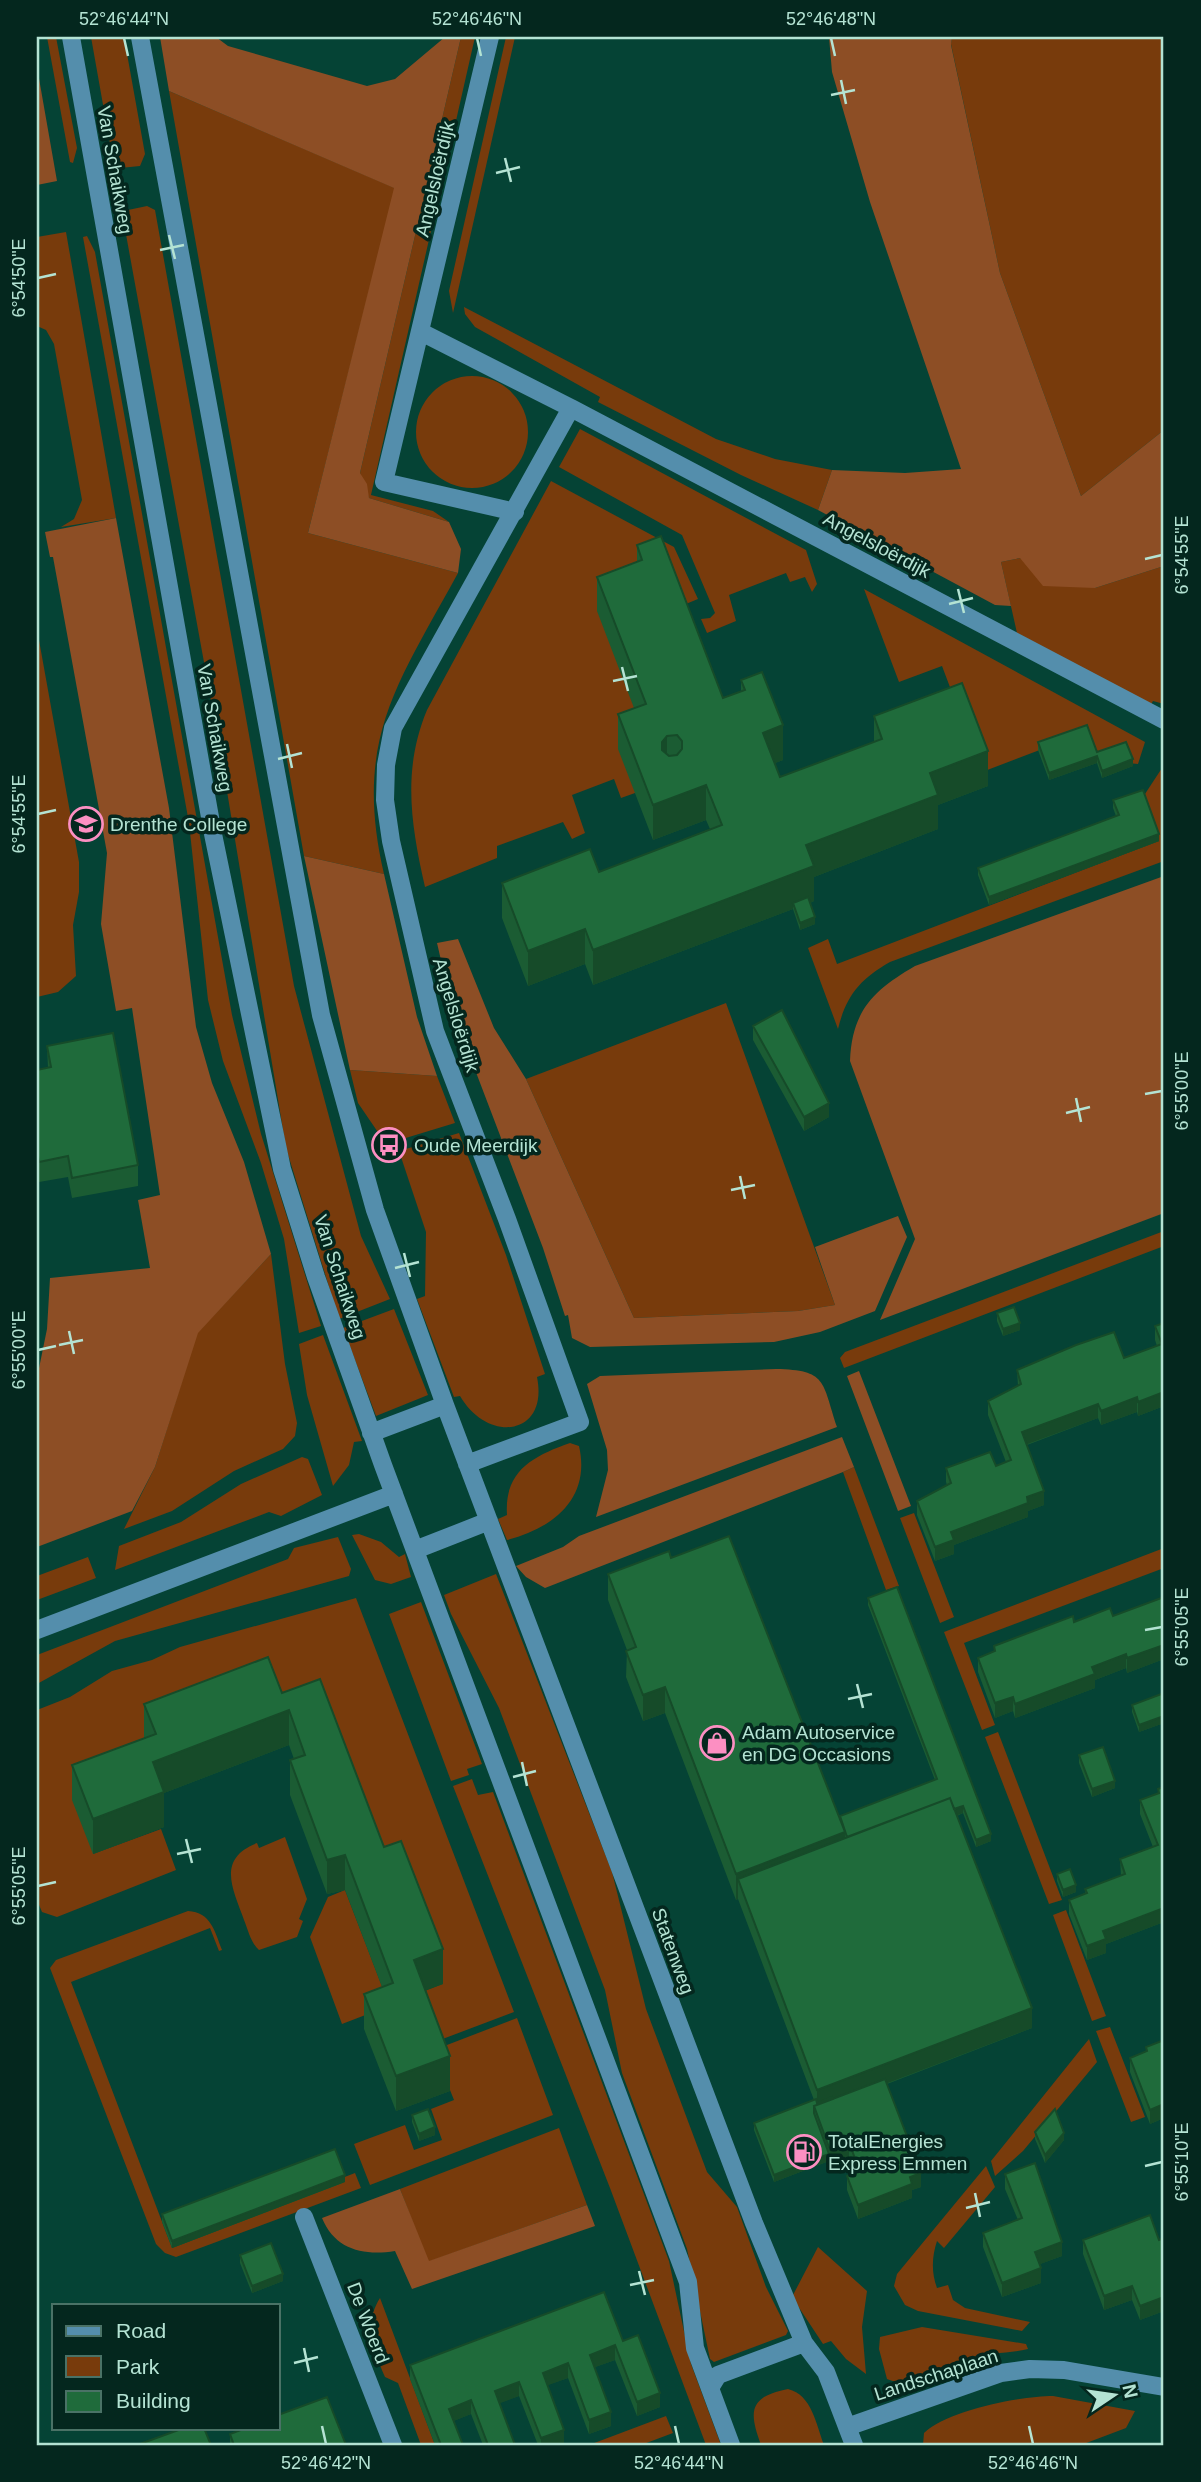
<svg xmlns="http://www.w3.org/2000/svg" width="1201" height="2482" viewBox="0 0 1201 2482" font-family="Arial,sans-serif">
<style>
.green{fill:#783b0c}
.forest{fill:#8d4e25}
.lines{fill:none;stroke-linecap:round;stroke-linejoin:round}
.minor{stroke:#548eac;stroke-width:18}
.wall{fill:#1b5c33}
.shaded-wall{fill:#164b29}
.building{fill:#1f6b3b;stroke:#164b29;stroke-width:2;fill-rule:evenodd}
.ticks{fill:none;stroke:#b4e3d3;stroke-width:2.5}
.labels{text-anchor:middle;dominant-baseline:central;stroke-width:7;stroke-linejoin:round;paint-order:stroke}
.street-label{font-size:19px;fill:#b4e3d3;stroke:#04271e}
.poi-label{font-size:19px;fill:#b4e3d3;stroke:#04271e;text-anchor:start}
.neatline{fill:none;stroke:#b4e3d3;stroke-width:2.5}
.ticks-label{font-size:18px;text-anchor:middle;fill:#b4e3d3}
</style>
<rect width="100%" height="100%" fill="#054335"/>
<path class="green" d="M47,37H56L77,148L73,163L70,162Z
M91,37H124L145,154L140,166L120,168L113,161Z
M461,37H475L371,495L433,511L449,522L369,498L360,473Z
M506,37H515L453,313L449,291Z
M952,37H1164V430L1081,496L1000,273L951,44Z
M169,91L395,188L308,533L458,573C397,685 353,740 384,874L304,856Z
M147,206L155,210L294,986L361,1236L390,1299L339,1319L286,1148L222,761L123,218L128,210Z
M66,232L116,518L61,527L74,519L82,500L54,344L46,330L37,326V237Z
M87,236L95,252L232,1015L261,1134L321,1326L299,1333L284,1239L261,1163L223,1061L208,1000L189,823L83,237Z
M464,307L716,439L775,459L832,470L818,510L741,475L598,402L600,397L475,327L465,314Z
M416 432a56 56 0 1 1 112 0a56 56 0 1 1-112 0Z
M580,429L806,550L817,584L812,592L805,577L790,582L786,573L729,595L736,621L707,633L701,619L710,618L715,613L682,535L559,467Z
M551,481L674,547L698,599L681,606L646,738L635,793L621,798L614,779L572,795L585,833L572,839L563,822L497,846V858L425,887C411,825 402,770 427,710Z
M1020,558L1095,588L1164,566V704L1153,701L1150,706L1017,633L1001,562Z
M864,589L1145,742L1138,764L1097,760L1087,732L982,772L942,666L899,682Z
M37,629L79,862V892L73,925L76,976L58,992L37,997Z
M1164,765V861L890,962C860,979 846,996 838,1029L808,948L828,939L837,964L1159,841L1143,797Z
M726,1003L835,1305L798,1311L634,1318L526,1079Z
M350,1070L437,1076L455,1123L386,1144L358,1103Z
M459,1133L506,1255L545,1374L537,1377C549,1436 488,1444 460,1396L454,1397L417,1299L425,1296L426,1232L399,1151Z
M1164,1231V1246L844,1368L840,1358L845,1352Z
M271,1254L285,1364L297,1423L295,1436L283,1449L234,1471L172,1511L124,1529L155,1467L197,1333Z
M394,1309L428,1395L376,1416L343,1328Z
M323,1335L362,1441L354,1442L349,1465L333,1486L307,1395L299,1344Z
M570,1443L579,1446C591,1498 554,1528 507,1540L498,1519L507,1515C504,1471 533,1456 570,1443Z
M302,1457L308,1459L322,1495L281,1516L269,1512L115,1570L119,1546L181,1522L241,1484Z
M854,1467L899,1586L886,1590L843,1472Z
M914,1513L954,1617L940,1623L900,1518Z
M359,1534L381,1542L399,1557L405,1554L411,1577L391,1584L375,1580L352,1535Z
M338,1537L351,1569L349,1576L115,1641L37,1684V1655L288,1559L294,1548Z
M1164,1548V1568L964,1643L995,1725L982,1730L944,1632Z
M88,1557L96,1578L37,1600V1576Z
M496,1574L612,1872L646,2009L707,2172L737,2207L766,2287L788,2331L786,2335L714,2362L710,2359L687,2249L622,2073L605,1990L499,1708L451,1614L444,1595Z
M356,1598L514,2012L432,2043L414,1995L442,1984L268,1692L93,1854L161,1829L176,1870L57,1917L42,1912L37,1900V1710L70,1697L112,1671L152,1660L180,1647Z
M421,1602L482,1764L467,1769L469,1775L451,1781L389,1614Z
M998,1732L1062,1900L1049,1904L985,1737Z
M472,1779L478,1795L493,1792L669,2261L691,2364L721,2445H706L610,2188L453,1786Z
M285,1837L307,1899L299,1919L303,1921L297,1937L259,1950C251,1943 248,1930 244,1920C233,1889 216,1859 257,1843L259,1848Z
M345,1890L383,1989L368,2014L342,2024L310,1937L328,1897Z
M1066,1910L1106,2016L1092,2021L1053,1915Z
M188,1911C211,1912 215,1932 222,1950L219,1951L210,1928L71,1982L172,2248L344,2182L342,2178L355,2173L361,2188L176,2257L165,2253L156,2244L50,1968L56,1960Z
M517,2018L553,2115L370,2185L354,2144L405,2125L414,2150L442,2140L431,2109L454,2100L434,2050Z
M1110,2027L1145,2117L1131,2122L1096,2031Z
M1089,2039L1097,2062L1023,2151L995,2176L991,2161Z
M559,2128L587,2205L428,2262L400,2189Z
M986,2166L995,2187L944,2248L937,2241C932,2256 931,2272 937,2288L948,2285L953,2300L965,2308L1030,2322L1022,2331L918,2311L905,2305L894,2286L897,2274Z
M818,2247L867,2291L862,2327L866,2374L846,2359L831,2341L823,2344L792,2297Z
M380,2298L435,2445H421L398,2383L385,2377C373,2350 363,2325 380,2298Z
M922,2327L1026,2344L1028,2349C1017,2352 1005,2352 994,2354C962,2362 921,2394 887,2379L879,2349L880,2337Z
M788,2389C812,2395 816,2424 824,2445H761C749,2412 748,2397 788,2389Z
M1053,2396L1135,2411L1126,2428L1081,2445H923L924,2433C948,2410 1021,2396 1053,2396Z
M666,2416L673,2433L641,2445H589Z"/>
<path class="forest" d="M160,37H216L228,46L367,86L395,79L445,37H461L360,473L367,484L369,498L449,522L461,549L458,573L308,533L394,188L169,91Z
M829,37H952L951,45L1000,273L1081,496L1164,430V566L1095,588L1043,586L1020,558L1001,562L1011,606L995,605L818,510L832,470L905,473L961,469L870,202L832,72Z
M37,67L57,181L37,185Z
M116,518L169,808L196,1027L212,1083L244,1162L271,1254L198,1333L155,1467L132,1511L37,1547V1378L47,1329L50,1278L150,1268L138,1200L160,1195L132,1008L116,1011L101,924L107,853L53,557H50L45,532Z
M304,856L384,874L417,1017L437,1076L350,1070Z
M1164,876V1213L880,1320L915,1239L850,1061C852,1010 874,990 915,966Z
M458,939L494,1028L526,1079L634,1318L798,1311L835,1305L815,1247L898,1216L907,1237L875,1311L820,1332L774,1342L590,1347L572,1338L568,1315L565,1316L543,1248L453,1012L437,943Z
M776,1369C827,1370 822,1381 837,1427L596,1517L608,1470L607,1450L587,1384L600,1376Z
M859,1371L911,1506L898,1511L847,1376Z
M842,1437L854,1467L843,1472L545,1588L526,1577L516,1566L563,1547L579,1536Z
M400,2189L429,2261L587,2205L595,2226L412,2289L395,2251C364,2256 335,2250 322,2218Z"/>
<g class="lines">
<path class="minor" d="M71,37L213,834L282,1169L316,1277L383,1465L688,2282L695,2348L731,2445
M140,37L321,1015L375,1210L445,1405L754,2223L804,2343L826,2372L854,2445
M490,37L384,482L515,512
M421,332L571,408L393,728L386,765L385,800L391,841L435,1031L507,1219L580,1422L467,1464
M571,408L1164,720
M371,1433L445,1405
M415,1550L489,1521
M37,1630L394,1494
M304,2217L393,2445
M710,2388L718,2375L804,2343
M847,2427L1001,2373L1030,2369L1064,2370L1164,2387"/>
</g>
<path class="wall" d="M637,545L723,698L741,692V680L783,760L775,763L780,777L874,742V716L988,786L938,805V829L814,877V901L810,903L815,924L800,930L793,909L593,985L585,964L528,986L502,918V883L599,872L710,829L706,820L653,840L618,749V714L634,708L597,611V577L637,562Z
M1038,742L1097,752L1133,766L1102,778L1097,763L1049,780L1038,750Z
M1113,800L1159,841L989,905L978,875V868L1116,816L1113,808Z
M753,1026L829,1117L804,1131L753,1040Z
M47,1046L138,1165V1186L72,1198L68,1177L39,1182L37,1172V1070L48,1068Z
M997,1313L1020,1330L1003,1336L997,1321Z
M1164,1323V1406L1138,1416L1137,1412L1101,1425L1098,1418L1027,1445L1044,1505L1028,1511V1517L954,1545V1554L935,1561L917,1515V1501L947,1485L946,1482V1468L996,1466L1006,1462L988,1415V1401L1018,1386L1017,1370L1124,1358L1157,1346L1155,1340V1326Z
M671,1558L840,1818L935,1780L868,1605V1598L991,1841L976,1847L963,1813L957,1816L1032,2028L887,2084L921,2187L912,2190V2198L858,2219L847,2190V2176L855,2173L849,2157L830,2164L829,2161L774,2182L754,2130V2123L814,2100L738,1899L736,1900L665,1713L643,1721L626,1677L627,1650L608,1600V1574Z
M1164,1597V1659L1127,1673L1126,1668L1095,1680V1688L1015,1718L1013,1711L995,1718L978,1672V1658L994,1652V1646L1074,1622L1113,1616Z
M282,1693L384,1847L443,1984L425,1990L450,2091L396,2111L364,2029V1994L382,1987L345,1890L327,1894L290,1795V1760L294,1759L289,1745L164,1793V1827L93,1854L72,1800V1765L144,1738V1704Z
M1164,1693V1723L1139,1732L1132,1712V1705Z
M1079,1755L1115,1788L1092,1797L1079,1763Z
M1164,1787V1922L1106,1944V1953L1087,1960L1069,1914V1900L1085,1893V1889L1121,1876L1120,1859L1153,1847L1140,1814V1800L1158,1794V1789Z
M1057,1874L1076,1892L1063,1897L1057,1881Z
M1164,2040V2118L1150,2124L1130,2072V2058L1146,2052V2047Z
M412,2115L435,2135L419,2141L412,2122Z
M1035,2132L1064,2140L1045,2163L1035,2139Z
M1005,2174L1062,2256L1040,2264L1041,2283L1002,2297L983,2247V2233L1018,2220L1005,2189Z
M345,2182L172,2248L162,2222V2214Z
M1164,2238V2311L1140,2320L1132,2300L1104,2310L1083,2254V2240H1159Z
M240,2255L283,2281L252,2293L240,2263Z
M623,2341L660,2407L637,2416L615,2360L595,2367L611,2426L589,2434L568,2378L547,2385L564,2444L561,2445H538L519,2396L499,2403L515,2445H483L471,2414L453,2421L463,2445H435L410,2379V2365Z
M230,2434L346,2445H230Z"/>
<path class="shaded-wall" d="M783,725V760L763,768V733Z
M667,736V771L662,777V742Z
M988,751V786L938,805V829L814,877V901L795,909L793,903V909L593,985V950L806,845L930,773Z
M1097,756V763L1049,780V773Z
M1133,759V766L1102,778V771Z
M706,785V820L653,840V805Z
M1159,834V841L989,905V897Z
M815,917V924L800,930V923Z
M585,929V964L528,986V951Z
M829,1103V1117L804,1131V1117Z
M1020,1323V1330L1003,1336V1329Z
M1164,1392V1406L1138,1416V1402Z
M1137,1397V1412L1101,1425V1411Z
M1098,1404V1418L1022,1446V1432Z
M1044,1491V1505L1028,1511V1517L954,1545V1554L935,1561V1547L951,1532L1027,1497Z
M1164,1645V1659L1127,1673V1658Z
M1126,1654V1668L1095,1680V1688L1015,1718V1704L1092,1667Z
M665,1687V1713L643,1721V1695Z
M1013,1697V1711L995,1718V1703Z
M289,1710V1745L164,1793V1827L93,1854V1819L153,1762Z
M1164,1716V1723L1139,1732V1725Z
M1115,1781V1788L1092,1797V1789Z
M963,1806V1813L851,1856Z
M845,1832V1858L738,1879V1899L736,1900V1874Z
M991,1834V1841L976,1847V1840Z
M345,1855V1890L327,1894V1860Z
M1076,1885V1892L1063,1897V1890Z
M1164,1908V1922L1106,1944V1953L1087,1960V1946L1103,1931Z
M443,1949V1984L414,1995V1960Z
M1032,2008V2028L817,2110V2090Z
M450,2056V2091L396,2111V2076Z
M1164,2104V2118L1150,2124V2110Z
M435,2127V2135L419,2141V2134Z
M1064,2133V2140L1045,2163V2155Z
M849,2143V2157L830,2164V2150Z
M829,2154V2161L774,2182V2175Z
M921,2173V2187L912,2190V2198L858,2219V2205L910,2177Z
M345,2175V2182L172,2248V2241Z
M1062,2242V2256L1035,2266V2252Z
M1041,2268V2283L1002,2297V2283Z
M283,2274V2281L252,2293V2286Z
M1132,2286V2300L1104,2310V2296Z
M1164,2297V2311L1140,2320V2306Z
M615,2345V2360L590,2369V2355Z
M568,2363V2378L543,2387V2373Z
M519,2382V2396L495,2405V2391Z
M660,2393V2407L637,2416V2402Z
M471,2400V2414L449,2423V2409Z
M611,2412V2426L589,2434V2420Z
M564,2430V2444L561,2445H541V2438Z"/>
<path class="building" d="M661,536L723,698L745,690L741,680L762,672L783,725L763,733L780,777L882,739L874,716L962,683L988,751L930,773L938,795L806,845L814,866L593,950L585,929L528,951L502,883L590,849L599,872L722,825L706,785L653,805L618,714L646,704L597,577L642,560L637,545ZM677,735L682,741V749L677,755L669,756L662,750V742L667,736Z
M1087,725L1097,752L1126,742L1133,759L1102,771L1097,756L1049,773L1038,742Z
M1143,790L1159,834L989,897L978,868L1119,815L1113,800Z
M808,897L815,917L800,923L793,903Z
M782,1010L829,1103L804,1117L753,1026Z
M113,1033L138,1165L72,1178L68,1156L39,1162L37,1151V1070L51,1067L47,1046Z
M1014,1307L1020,1323L1003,1329L997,1313Z
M1164,1323V1392L1138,1402L1137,1397L1101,1411L1098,1404L1022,1432L1044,1491L1027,1497L1028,1503L951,1532L954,1540L935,1547L917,1501L951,1483L946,1468L990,1452L996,1466L1011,1460L988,1401L1021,1384L1017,1370L1076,1345L1114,1332L1124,1358L1162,1344L1155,1326Z
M729,1536L845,1832L736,1874L665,1687L643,1695L626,1651L636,1647L608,1574L669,1551L671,1558Z
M897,1587L991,1834L976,1840L963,1806L954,1809L950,1798L847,1837L840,1816L937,1779L868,1598Z
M1164,1597V1645L1127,1658L1126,1654L1092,1667L1095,1674L1015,1704L1013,1697L995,1703L978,1658L995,1651L994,1646L1073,1616L1074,1622L1110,1608L1113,1616Z
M268,1657L282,1693L320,1679L384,1847L401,1841L443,1949L414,1960L450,2056L396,2076L364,1994L393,1983L345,1855L327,1860L290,1760L305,1755L289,1710L153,1762L164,1792L93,1819L72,1765L156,1734L144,1704Z
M1164,1693V1716L1139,1725L1132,1705Z
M1103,1747L1115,1781L1092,1789L1079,1755Z
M1164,1787V1908L1103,1931L1106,1939L1087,1946L1069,1900L1087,1893L1085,1889L1125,1874L1120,1859L1158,1845L1140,1800L1159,1793L1158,1789Z
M950,1798L1032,2008L817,2090L738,1879Z
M1070,1869L1076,1885L1063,1890L1057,1874Z
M1164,2040V2104L1150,2110L1130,2058L1147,2051L1146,2047Z
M885,2079L921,2173L910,2177L912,2184L858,2205L847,2176L860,2171L849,2143L830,2150L814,2106Z
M832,2097L833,2099L814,2106V2113L829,2154L774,2175L754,2123L816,2099L817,2103Z
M428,2109L435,2127L419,2134L412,2115Z
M1055,2109L1064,2133L1045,2155L1035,2132Z
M335,2149L345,2175L172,2241L162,2214Z
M1035,2163L1062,2242L1035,2252L1041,2268L1002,2283L983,2233L1022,2218L1005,2174Z
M1150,2215L1159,2240L1164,2238V2297L1140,2306L1132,2286L1104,2296L1083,2240Z
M271,2243L283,2274L252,2286L240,2255Z
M604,2292L623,2341L638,2335L660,2393L637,2402L615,2345L590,2355L611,2412L589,2420L568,2363L543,2373L564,2430L541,2438L519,2382L495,2391L515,2445H488L471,2400L449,2409L463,2445H441L410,2365Z
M327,2397L346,2445H234L230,2434L246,2428H278V2415Z
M184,2428H204L211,2445H137Z"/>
<path class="ticks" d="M124,38L128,56M477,38L481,56M831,38L835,56M841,80L846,104M831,95L855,90M505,158L511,182M496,173L520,167M169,235L175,259M160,250L184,245M38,278L56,274M1145,559L1162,555M958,589L964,613M949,604L973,598M622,667L628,691M613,681L637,676M287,744L292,768M278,759L302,753M38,814L56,810M1145,1094L1162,1091M1076,1098L1081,1122M1066,1113L1090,1107M740,1176L745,1199M731,1190L755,1185M404,1253L410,1277M395,1268L419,1262M69,1331L74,1354M59,1345L83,1340M38,1350L56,1346M1145,1630L1162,1627M857,1684L863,1708M848,1699L872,1694M522,1762L527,1786M513,1777L536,1771M186,1839L192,1863M177,1854L201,1849M38,1886L56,1882M1145,2166L1162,2162M975,2193L980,2217M966,2208L990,2202M639,2271L645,2295M630,2285L654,2280M304,2348L309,2372M294,2363L318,2357M322,2426L326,2444M675,2426L679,2444M1029,2426L1033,2444"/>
<defs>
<g id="university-ring" transform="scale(1.75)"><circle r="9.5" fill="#04271e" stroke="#fc8fc2" stroke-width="1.5"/><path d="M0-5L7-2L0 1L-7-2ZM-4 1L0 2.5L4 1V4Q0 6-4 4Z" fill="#fc8fc2"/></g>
<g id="bus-ring" transform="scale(1.75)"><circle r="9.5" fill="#04271e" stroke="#fc8fc2" stroke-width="1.5"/><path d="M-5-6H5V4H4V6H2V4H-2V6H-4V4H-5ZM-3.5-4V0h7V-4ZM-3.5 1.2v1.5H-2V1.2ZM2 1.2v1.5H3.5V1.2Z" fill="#fc8fc2"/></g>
<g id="shop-ring" transform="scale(1.75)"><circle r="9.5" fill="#04271e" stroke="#fc8fc2" stroke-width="1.5"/><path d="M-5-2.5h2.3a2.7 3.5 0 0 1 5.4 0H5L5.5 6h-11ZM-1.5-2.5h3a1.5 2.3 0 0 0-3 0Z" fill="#fc8fc2"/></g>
<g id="fuel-ring" transform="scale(1.75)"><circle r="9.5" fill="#04271e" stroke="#fc8fc2" stroke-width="1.5"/><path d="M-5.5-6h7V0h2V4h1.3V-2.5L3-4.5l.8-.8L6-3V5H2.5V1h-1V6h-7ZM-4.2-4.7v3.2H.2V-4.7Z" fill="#fc8fc2"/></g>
</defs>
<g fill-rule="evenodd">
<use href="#university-ring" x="86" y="824"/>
<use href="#bus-ring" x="389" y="1145"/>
<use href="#shop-ring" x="717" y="1743"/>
<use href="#fuel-ring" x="804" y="2152"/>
</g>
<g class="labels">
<g class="street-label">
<text transform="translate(115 170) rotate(80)">Van Schaikweg</text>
<text transform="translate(435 179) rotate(-77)">Angelsloërdijk</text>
<text transform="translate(877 545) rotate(28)">Angelsloërdijk</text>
<text transform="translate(215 728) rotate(80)">Van Schaikweg</text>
<text transform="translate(456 1015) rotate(73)">Angelsloërdijk</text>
<text transform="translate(340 1277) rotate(72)">Van Schaikweg</text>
<text transform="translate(673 1951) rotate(70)">Statenweg</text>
<text transform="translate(368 2323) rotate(69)">De Woerd</text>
<text transform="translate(936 2375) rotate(-18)">Landschaplaan</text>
</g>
<g class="poi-label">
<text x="110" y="824">Drenthe College</text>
<text x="414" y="1145">Oude Meerdijk</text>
<text x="742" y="1732">Adam Autoservice<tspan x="742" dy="22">en DG Occasions</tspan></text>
<text x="828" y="2141">TotalEnergies<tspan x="828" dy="22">Express Emmen</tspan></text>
</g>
</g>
<rect width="1201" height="2482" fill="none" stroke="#04271e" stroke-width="77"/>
<rect x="52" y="2304" width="228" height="126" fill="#04271e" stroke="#4a7266" stroke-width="2"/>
<rect x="66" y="2326" width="35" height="10" fill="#548eac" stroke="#4a7266" stroke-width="2"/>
<text x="116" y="2338" font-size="21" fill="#b4e3d3">Road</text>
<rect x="66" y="2356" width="35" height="21" fill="#783b0c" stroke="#4a7266" stroke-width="2"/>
<text x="116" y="2374" font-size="21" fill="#b4e3d3">Park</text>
<rect x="66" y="2391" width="35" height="21" fill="#1f6b3b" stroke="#4a7266" stroke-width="2"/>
<text x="116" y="2408" font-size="21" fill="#b4e3d3">Building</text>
<g transform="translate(1114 2395) rotate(77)" stroke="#04271e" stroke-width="5" paint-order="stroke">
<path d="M0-5L12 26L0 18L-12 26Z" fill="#b4e3d3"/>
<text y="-10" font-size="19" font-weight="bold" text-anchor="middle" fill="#b4e3d3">N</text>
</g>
<rect x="38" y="38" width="1124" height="2406" class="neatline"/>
<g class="ticks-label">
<text x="124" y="25">52°46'44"N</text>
<text x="477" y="25">52°46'46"N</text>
<text x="831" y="25">52°46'48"N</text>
<text transform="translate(19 278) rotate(-90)" y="6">6°54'50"E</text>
<text transform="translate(1182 555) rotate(-90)" y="6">6°54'55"E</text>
<text transform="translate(19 814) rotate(-90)" y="6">6°54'55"E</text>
<text transform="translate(1182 1091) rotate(-90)" y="6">6°55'00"E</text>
<text transform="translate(19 1350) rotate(-90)" y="6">6°55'00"E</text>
<text transform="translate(1182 1627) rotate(-90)" y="6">6°55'05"E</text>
<text transform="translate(19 1886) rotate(-90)" y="6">6°55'05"E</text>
<text transform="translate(1182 2162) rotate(-90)" y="6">6°55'10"E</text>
<text x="326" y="2469">52°46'42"N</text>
<text x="679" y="2469">52°46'44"N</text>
<text x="1033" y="2469">52°46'46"N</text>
</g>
</svg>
